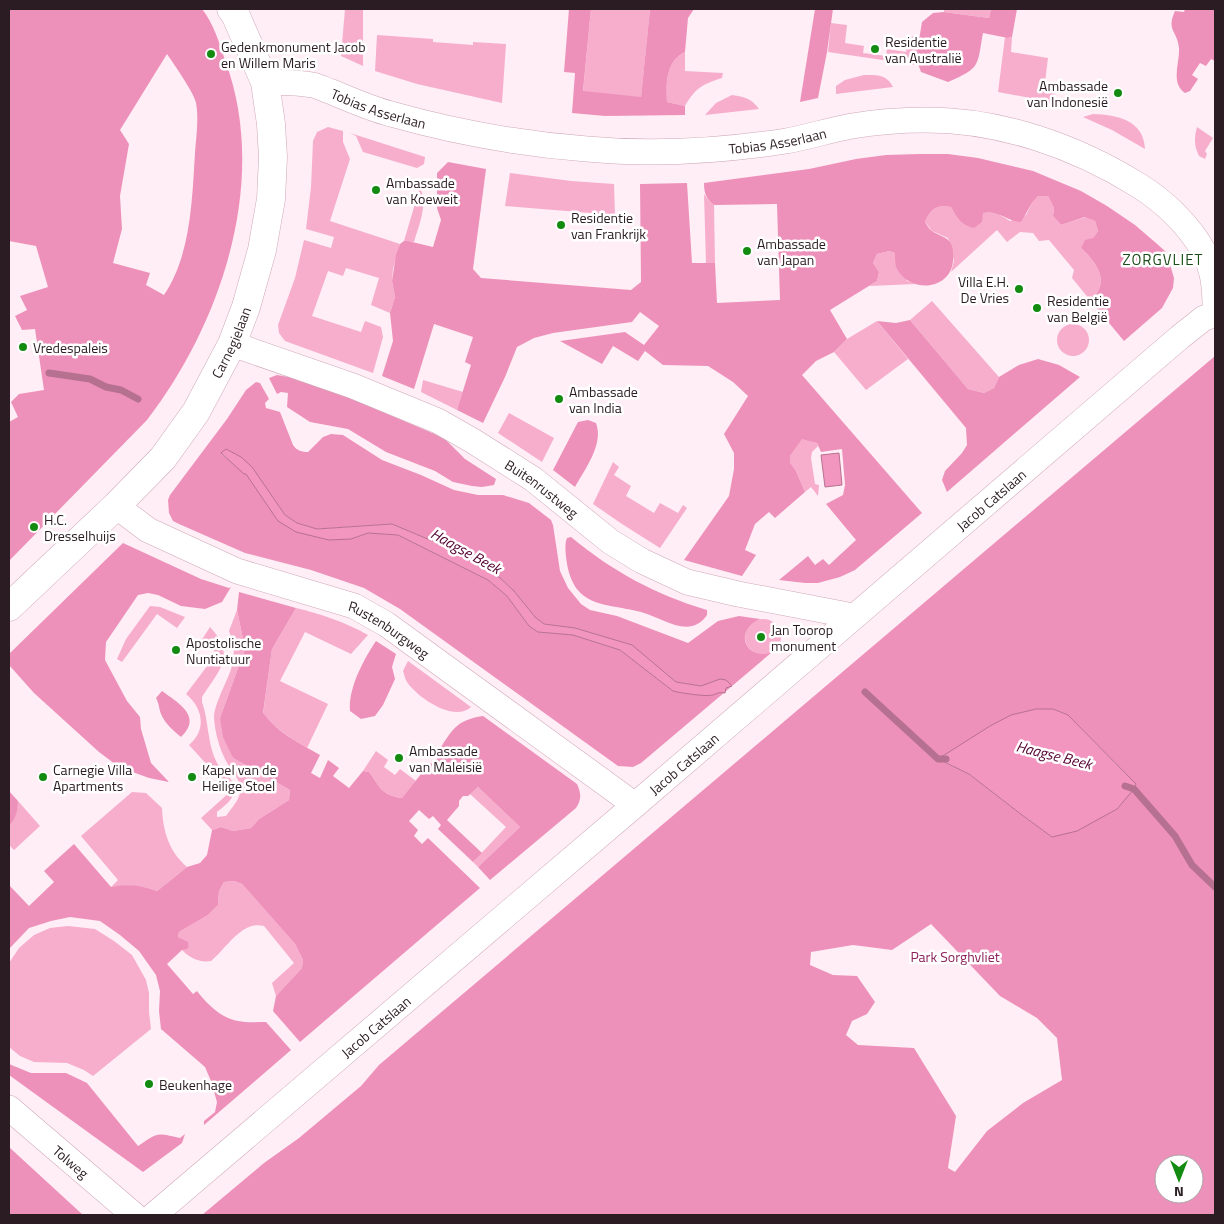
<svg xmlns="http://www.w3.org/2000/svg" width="1224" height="1224" viewBox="0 0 1224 1224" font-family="'Titillium Web',sans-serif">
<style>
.green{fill:#f7aecd}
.forest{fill:#ee91ba;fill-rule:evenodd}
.water{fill:#f396bf;stroke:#b77190}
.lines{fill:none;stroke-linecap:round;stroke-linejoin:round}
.stream{stroke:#b77190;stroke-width:7}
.minor-casing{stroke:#cfa8b8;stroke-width:26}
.secondary-casing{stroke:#cfa8b8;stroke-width:29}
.minor{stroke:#fff;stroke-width:25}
.secondary{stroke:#fff;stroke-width:28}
.poi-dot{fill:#138a10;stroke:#fff;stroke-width:2}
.labels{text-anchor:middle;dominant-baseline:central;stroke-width:5;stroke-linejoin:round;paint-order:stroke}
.poi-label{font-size:14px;fill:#2a1c22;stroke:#fff;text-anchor:start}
.street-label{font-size:14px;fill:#2a1c22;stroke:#fff}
.park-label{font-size:14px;fill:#8c225b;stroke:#fff}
.neighbourhood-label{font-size:15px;letter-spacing:1px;fill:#1a4d17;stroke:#fff}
.water-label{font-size:15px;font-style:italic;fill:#550132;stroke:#fff}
</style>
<rect width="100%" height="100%" fill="#ffeef5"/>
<path class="green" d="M345,9H363V66L341,56Z
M591,9H650L641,98L583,92Z
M944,9H991L989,18L944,12Z
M831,23L847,25L845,43L864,46L863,53L886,56L887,49L906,52L909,36L919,37L916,58L917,65L828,52Z
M377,35L433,39V42L473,45V42L506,44L502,103L417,84L375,71Z
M1005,37L1009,38L1012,37L1011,52L1048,58L1045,82L1056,84L1053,106L1025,97L998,92Z
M685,52V71L723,73L722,78C703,84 695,88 685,106L667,102C666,83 666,61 685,52Z
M864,75C876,75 887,74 893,87L836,94V86L845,80Z
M732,95C745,97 751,98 759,109L705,115L716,103Z
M1093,114C1117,115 1144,120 1145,149L1112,130L1083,117Z
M328,127L343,131V142L350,159L330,221L400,244L393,269L392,281L395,297L390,313L371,305L379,278L346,268L343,276L328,271L312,316L361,332L365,321L381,327L383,337L373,373L285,341L279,333L278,325L295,278L304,240L331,248L334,237L306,229L311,187L313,141L317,132Z
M1197,127L1213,138L1205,151L1207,154L1205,159L1199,156C1194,146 1194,138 1197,127Z
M350,133L425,157L424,164L417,168L363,152L356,136Z
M510,173L571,181L614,184L615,215L505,206Z
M420,187C428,205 419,225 414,242L404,241Z
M704,194L709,201L714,205L715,263H706Z
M1038,196H1048L1054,208L1053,216L1061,225L1086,217L1095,221L1098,231L1093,238L1081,248C1092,258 1107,275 1098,291C1097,294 1093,297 1090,300L1072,278L1074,270L1049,240L1039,241L1033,233L1020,232L1007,242L997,230L951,272L954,261L948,238L932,231L925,222C930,209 937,204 951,207C957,218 962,225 974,227L983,213C994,211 1001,215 1010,221L1026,215L1032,203Z
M889,251L895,253L907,281L916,284L869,286L877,281L879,272L873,263L877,254Z
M932,301L999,377L994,388L984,393L968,389L910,320Z
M877,321L908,359L866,390L834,352L847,339Z
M1057 340a16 16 0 1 1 32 0a16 16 0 1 1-32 0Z
M423,380L463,392L457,410L421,392Z
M509,413L554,438L542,462L498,433Z
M802,438L817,443L818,446L812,452L811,458L815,484L819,485L818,496L811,487L805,492L796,471L790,464V456Z
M613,462L619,467L614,475L631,486L626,496L654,513L660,503L678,513L683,505L687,508L660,548L622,524L593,504Z
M150,606L160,607L185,617L177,628L157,614L122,662L117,659L126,639Z
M296,608C321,614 345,622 368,635L351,654L305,632L280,681L328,704L307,748C290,738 275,728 263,714L272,649Z
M237,610L245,649L220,718L233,758L290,790L289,800L259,819L251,828L233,831L221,827L212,830L201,818L231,791L189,745C207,730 203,708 186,694L217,653L201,641L210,627C237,656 219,670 202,697V702C209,721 207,744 217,763C222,772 236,779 234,792C233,800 223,807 217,812V817L226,816C231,808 241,799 240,789C240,777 230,770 225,759C219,747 215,732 214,718C214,709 218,701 221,693C232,668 239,657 229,631Z
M745 637a18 18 0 1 1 36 0a18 18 0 1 1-36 0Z
M408,661L471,707C454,723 417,697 407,682C405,679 404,674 403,671Z
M376,751L388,760L384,767L395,775L400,769L416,781L402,798C381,795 381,788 369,772L363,771Z
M478,787L520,827L478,867L473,862L506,827L470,794Z
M132,792L146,793L162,808C163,832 169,851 187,867L157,891C142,885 127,885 111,887L118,880L81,836Z
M18,801L40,826L14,850L9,845C9,839 8,833 9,828C11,817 18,817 18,801Z
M234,881L242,884L295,944L303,960L302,968L276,996L272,983L294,963L264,926C242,920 226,949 211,961C199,963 190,958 182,950L189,946L188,943L178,937L179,932L208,915L218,905L219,891L224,882Z
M68,926L95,929L114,941L132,955L146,980L149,993V1012L151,1029L93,1076L84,1070L67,1063L34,1062L20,1056L9,1047V963L19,948L34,935L50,928Z"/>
<path class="forest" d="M9,9H202C214,24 219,43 225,60C270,180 221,324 147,420L9,561V422L18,417L11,402L19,394L44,390L35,329L22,330L15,316L27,310L20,296L48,287L36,246L9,241ZM167,54C173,63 195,94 196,103C199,118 196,139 195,153C192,200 191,255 164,295L146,285L150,273L113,263L122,229L120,196L129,144L120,130Z
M569,9H591L583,91L641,97L650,9H694L688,18L685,52C666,61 666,83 667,102L685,106V115L605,116L572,113L575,73L564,72Z
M815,9H833L827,52L818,98L800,102Z
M991,9H1017L1012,37L1008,38L983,33C977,66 981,68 948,82L921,72L916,58L922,22L933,13L944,12L989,18Z
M1185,9H1215V61L1211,59L1206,66L1200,63L1192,75L1198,79L1190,91L1185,93C1170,83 1180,62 1179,48C1177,30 1166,31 1175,11L1184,12Z
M919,154H948L978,158L1033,171L1081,191L1107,206L1135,225L1156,243L1165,251L1169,261L1174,278L1173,288L1162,308L1124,341L1090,300C1093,297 1097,294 1098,291C1107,275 1092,258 1081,248L1085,240L1093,238L1098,231L1095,221L1085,217L1061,225L1053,216L1054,208L1048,196H1038L1032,203L1021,222C1007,221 998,210 983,213L982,222L974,228C961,225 957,218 951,207C937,204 930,209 925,222C927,225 929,229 932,231C939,236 947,236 951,244C953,247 953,251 953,255C956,289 912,296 897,269C895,265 895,258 895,253L889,251L877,254L873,263L879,272L877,281L830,310L847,339L834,352L816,361L802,375L922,513L855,570L840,577L818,583H805L779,580L808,556L815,565L823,559L829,565L856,540L826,504L843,495L845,485L842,449L821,452L817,443L802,439L790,456V463L796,471L805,492L775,518L769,512L755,524L745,550L756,555L742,576L684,560L729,496L734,469V453L724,434L748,396L733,382L708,366L663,365L645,351L638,361L613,346L602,364L560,341L625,332L644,345L659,326L640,312L632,322L553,333L534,338L517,347L505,377L483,423L457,410L471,365L465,362L473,337L434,324L414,389L382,376L393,341L390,313L395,297L392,281L396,255L400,244L404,241H408L433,247L441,220L437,208V173L448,162L486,169L473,269L481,278L631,290L641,282L640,184L687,183L692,263H715L717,303L780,300L777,204L714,205C706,199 704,193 704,183L809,169L856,159L886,155Z
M910,320L968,389L984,393L994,388L999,377L1019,365L1038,359L1059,365L1080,377L947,492L942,480L945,471L962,453L967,445L966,428L877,321L896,323Z
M1215,356V1215H202L264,1163L299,1138L361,1086L379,1065ZM1036,709H1053L1068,715L1136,784L1117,809L1095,820L1052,837L1022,815L969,774L939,760ZM931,924L1000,996L1037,1018L1057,1038L1062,1080L1023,1103L987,1131L955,1172L948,1168L956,1116L914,1048L858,1045L846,1035L852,1021L867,1014L875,1002L857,976L833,975L810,965L811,952L853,945L892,950ZM1164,1164H1194V1194H1164Z
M277,375L294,378L343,395L444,438L465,459L496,479L494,485L482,487L472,486L453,482L435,471L386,452L348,429L310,422L287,407L288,393L281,392L277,394L269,378Z
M256,382L260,383L269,399L265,403L266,408L280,412L293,445C297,451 302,452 308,452L323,437L331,434L343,435L382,460L421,475L454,490L478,495H503L529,503L551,520L553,525L560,571L568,588L581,604L590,610L617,616L688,643L718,621L739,616L760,619C734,630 744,660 771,653L641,763L633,767L618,766L400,609L364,588L311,570L245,553L179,524L173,521L169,513L168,500L170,495L227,419L246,390ZM221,454L252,468L285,515L297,523L316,529L392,524L442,545L499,577L514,591L535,617L544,624L575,628L631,645L676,682L701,686L708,684L714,681L719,692L673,691L620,650L573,635L538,632L529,626L507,596L488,580L398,535L368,533L351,539L278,521L246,473Z
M588,420L596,423C604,444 585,469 575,487L553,470L578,422Z
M571,537C612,571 656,595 707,610V615C690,640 663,618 641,612C607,603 575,609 567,564C566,556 564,545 567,538Z
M123,543L201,579L229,588L231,587L222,602L205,609L181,606L158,595L148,593L138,595L106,642L105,660L127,701L140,717L141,729L151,763L169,782L149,778L119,767L99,752L34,693L9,665V654Z
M239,592L296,608L272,649L263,713C278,733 299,743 320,755L311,773L320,778L328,760L339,768L333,776L349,788L363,771L369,772C381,788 381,795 402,798L429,764L434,763L439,756L438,752C452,730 456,720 483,716L577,784C581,793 582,799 576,808L490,880L478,867L520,827L478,787L468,796H463L459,801V806L447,820L482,853L473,862L438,829L441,825L433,816L429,819L419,810L409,821L418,830L414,836L422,844L428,838L480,888L300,1042L273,1011L276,996L302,968L303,960L295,944L242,884L234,881L224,882L219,891L218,905L208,915L179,932L178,937L188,942L189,946L187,949L182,950L167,964L193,994L197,991C207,1004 221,1018 238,1021C247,1023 257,1022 266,1022L291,1050L204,1125V1121L215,1112L217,1102L211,1081L205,1067L161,1029L159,1011L160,991L156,975L139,951L120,935L100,921L70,917L51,921L29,928L9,949V885L29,906L54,882L44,871L74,844L111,887C127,884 142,885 157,891L187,867L200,863L207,855L212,830L221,827L233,831L251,828L259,819L289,800L290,790L233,758L223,737L220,718L245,649L237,610Z
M376,641L396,654L392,667L395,679L383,705L375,716L361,719L350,711C348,688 364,659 376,641Z
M162,691C178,703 203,716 181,737C174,731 165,724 161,714C159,709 159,703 156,698Z
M9,791L18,801C18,811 16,818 9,826Z
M9,1064L31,1073H66L87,1083L138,1146C158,1133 155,1132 180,1138L185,1134L182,1143L143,1172L9,1075Z
M9,1147L83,1215H9Z"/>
<path class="water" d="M226,449L241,457L252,467L285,515L297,523L317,529L392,524L442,545L499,577L514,591L535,617L544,624L575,628L632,645L676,682L701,686L720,679L726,680L732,686L726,688L725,693C719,692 718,693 713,695C706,697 681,693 673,691L620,650L573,635L538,632L529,626L507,596L488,580L398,535L368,533L351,539L329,540L296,532L278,521L246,474H244L221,453Z
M839,453L842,485L825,487L821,455Z
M1036,709H1053L1068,715L1136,784L1134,789L1117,809L1077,831L1052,837L1022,815L969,774L938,759L990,726L1011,715Z"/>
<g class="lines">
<path class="stream" d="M49,373L90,379L106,387L121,390L138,399
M865,692L938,759H946
M1125,786L1134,789L1175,836L1192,865L1215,887"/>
<g class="minor-casing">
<g id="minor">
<path id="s1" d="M265,82C280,83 297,82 312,85C319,86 325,90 332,92C351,100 371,109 391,114C455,132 521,144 587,149C652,155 721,151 786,141C808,137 830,130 852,126C876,122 901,120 926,120C1001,120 1075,146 1138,185C1164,201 1189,225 1204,252C1212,267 1215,286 1215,303"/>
<path id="s2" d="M232,344L353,386L438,421L473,441L533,479L611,542L642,561L687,582L738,594L853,616"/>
<path id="s3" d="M116,506L148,530L237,571L354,606L386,624L635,805"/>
<path id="s4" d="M9,1108L134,1215"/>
<path id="s5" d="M154,1215L635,805L1180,337L1204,318L1215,315"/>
</g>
</g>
<g class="secondary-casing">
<g id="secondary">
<path id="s6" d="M9,607L116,506L163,458L196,412L232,344L246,307L262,250L271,199L273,157L271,124L265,82L235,14L231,9"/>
</g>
</g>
<use href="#minor" class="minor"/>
<use href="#secondary" class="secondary"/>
</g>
<g class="poi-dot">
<circle cx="875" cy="49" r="5"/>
<circle cx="211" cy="54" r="5"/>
<circle cx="1118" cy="93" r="5"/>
<circle cx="376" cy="190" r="5"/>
<circle cx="561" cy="225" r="5"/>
<circle cx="747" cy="251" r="5"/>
<circle cx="1019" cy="289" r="5"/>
<circle cx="1037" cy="308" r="5"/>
<circle cx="23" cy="347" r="5"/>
<circle cx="559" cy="399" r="5"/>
<circle cx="34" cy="527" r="5"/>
<circle cx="761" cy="637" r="5"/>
<circle cx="176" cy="650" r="5"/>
<circle cx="399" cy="758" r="5"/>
<circle cx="43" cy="777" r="5"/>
<circle cx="192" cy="777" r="5"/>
<circle cx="149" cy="1084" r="5"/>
</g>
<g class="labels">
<g class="poi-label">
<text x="885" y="41">Residentie<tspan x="885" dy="16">van Australië</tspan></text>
<text x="221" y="46">Gedenkmonument Jacob<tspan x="221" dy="16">en Willem Maris</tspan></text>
<text x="1108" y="85" text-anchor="end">Ambassade<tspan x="1108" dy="16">van Indonesië</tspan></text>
<text x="386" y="182">Ambassade<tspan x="386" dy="16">van Koeweit</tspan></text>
<text x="571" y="217">Residentie<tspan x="571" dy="16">van Frankrijk</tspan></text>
<text x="757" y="243">Ambassade<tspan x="757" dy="16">van Japan</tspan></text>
<text x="1009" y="281" text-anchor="end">Villa E.H.<tspan x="1009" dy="16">De Vries</tspan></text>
<text x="1047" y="300">Residentie<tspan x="1047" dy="16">van België</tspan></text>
<text x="33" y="347">Vredespaleis</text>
<text x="569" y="391">Ambassade<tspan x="569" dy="16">van India</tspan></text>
<text x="44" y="519">H.C.<tspan x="44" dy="16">Dresselhuijs</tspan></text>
<text x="771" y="629">Jan Toorop<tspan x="771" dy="16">monument</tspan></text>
<text x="186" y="642">Apostolische<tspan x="186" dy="16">Nuntiatuur</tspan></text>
<text x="409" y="750">Ambassade<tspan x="409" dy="16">van Maleisië</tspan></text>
<text x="53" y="769">Carnegie Villa<tspan x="53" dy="16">Apartments</tspan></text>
<text x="202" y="769">Kapel van de<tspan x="202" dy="16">Heilige Stoel</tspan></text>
<text x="159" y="1084">Beukenhage</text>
</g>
<g class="street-label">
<text stroke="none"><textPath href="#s1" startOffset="118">Tobias Asserlaan</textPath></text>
<text stroke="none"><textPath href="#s1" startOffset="522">Tobias Asserlaan</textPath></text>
<text stroke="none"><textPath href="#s6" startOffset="349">Carnegielaan</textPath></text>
<text stroke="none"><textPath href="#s2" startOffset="344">Buitenrustweg</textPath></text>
<text stroke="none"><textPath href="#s5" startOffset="1101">Jacob Catslaan</textPath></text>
<text stroke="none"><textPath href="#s3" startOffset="302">Rustenburgweg</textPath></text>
<text stroke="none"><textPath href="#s5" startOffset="696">Jacob Catslaan</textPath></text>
<text stroke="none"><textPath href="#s5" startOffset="291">Jacob Catslaan</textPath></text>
<text stroke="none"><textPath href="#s4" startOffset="82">Tolweg</textPath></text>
</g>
<g class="park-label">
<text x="955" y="956">Park Sorghvliet</text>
</g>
<g class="neighbourhood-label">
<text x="1163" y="259">ZORGVLIET</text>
</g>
<g class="water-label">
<text transform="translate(466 551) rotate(29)">Haagse Beek</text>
<text transform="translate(1054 755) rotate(14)">Haagse Beek</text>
</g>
</g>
<rect width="1224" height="1224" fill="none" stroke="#2a1c22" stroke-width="20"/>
<g transform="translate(1179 1179) rotate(180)"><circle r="24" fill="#ffffff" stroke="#aaa4a7"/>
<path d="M0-4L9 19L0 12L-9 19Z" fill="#138a10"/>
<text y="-8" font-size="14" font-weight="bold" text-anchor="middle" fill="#2a1c22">N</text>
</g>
</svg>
